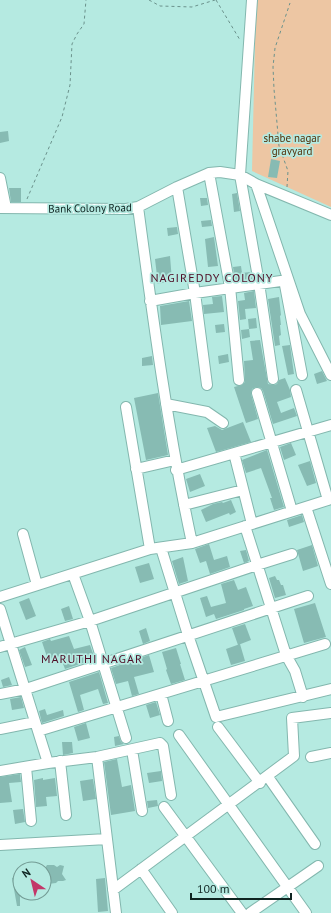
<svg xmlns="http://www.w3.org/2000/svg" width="331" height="913" viewBox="0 0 331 913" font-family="'PT Sans',sans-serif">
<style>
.green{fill:#edc6a3}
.building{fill:#87bbb3}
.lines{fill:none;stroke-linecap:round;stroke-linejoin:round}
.minor-casing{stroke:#83b7ae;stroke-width:12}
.path{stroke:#6b928c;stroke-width:1;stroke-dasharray:3 3;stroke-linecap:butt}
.minor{stroke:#fff;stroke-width:10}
.labels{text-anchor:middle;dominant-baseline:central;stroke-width:3.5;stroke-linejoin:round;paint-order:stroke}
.park-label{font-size:11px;fill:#522f08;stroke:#b5eae1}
.street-label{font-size:11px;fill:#0f2421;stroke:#b5eae1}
.neighbourhood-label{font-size:12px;letter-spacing:1px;fill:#4f0c25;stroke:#b5eae1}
</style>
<rect width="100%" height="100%" fill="#b5eae1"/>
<path class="green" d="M256,0H331V207L252,171Z"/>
<path class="building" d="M8,131L9,141L0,143V132Z
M271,159L280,161L277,178L268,177Z
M9,188H21V202H11Z
M237,193L240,211L234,212L232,194Z
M200,198H207L208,205L201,206Z
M211,220L212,226L202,227L201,221Z
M177,227L178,234L168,236L167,228Z
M214,237L218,266L208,267L205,239Z
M170,256L172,281L157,284L156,276H157L155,259Z
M241,266L242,273L250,272L252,279L235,281L233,267Z
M254,291L256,308L245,309L246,319L240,320L238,301L245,300L244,293Z
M222,296L224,312L204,314L203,305L213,304L212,297Z
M279,297L281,315L280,316L281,325H280L281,335L279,336L280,345L275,346L268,299Z
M189,301L192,321L161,325L160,306Z
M256,318L257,328L249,329L248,319Z
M224,324L225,332L216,333L215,325Z
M249,329L250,337L242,339L241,330Z
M260,340L268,384L274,385L277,384L279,380L285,378L290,390L291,397L277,402L281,413L294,408L297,416L273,424L263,391L261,388L256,387L252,389L251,394L258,419L246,423L234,387L242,385L245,382L244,361L253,360L250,341Z
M290,345L294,374L288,375L282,346Z
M228,354L229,362L219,364L218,356Z
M152,356L153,365L142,366V358Z
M322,371L327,381L317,384L314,374Z
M158,393L168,455L146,460L134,398Z
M243,422L251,442L216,452L207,428L215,426L222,430Z
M291,443L296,455L284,460L280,447Z
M267,450L284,507L274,510L270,498H272L261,468L246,473L242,460Z
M310,461L316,483L307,486L298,465Z
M200,474L205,486L190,492L186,479Z
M231,500L236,512L230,515L229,513L206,522L201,510L213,504L222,502L223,503Z
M302,515L304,522L289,527L287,520Z
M209,544L214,560L227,556L230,567L210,574L206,561L200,563L195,549Z
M312,545L318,566L303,571L297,550Z
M246,550L249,561L244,563L240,551Z
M183,557L188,581L179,584L172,561Z
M149,563L154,579L140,583L135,567Z
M275,576L277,580H279L281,585H283L286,595L275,598L269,578Z
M234,580L238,590L246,587L253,606L244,609V610L216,619L214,614L206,617L200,598L207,596L211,607L226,603L221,584Z
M29,598L36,616L26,620L19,602Z
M315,603L326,637L304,643L294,609Z
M69,606L73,619L65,621L61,609Z
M245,624L251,640L238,645L232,628Z
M146,628L150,641L143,644L139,631Z
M69,636L74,649L90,645L95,659L65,669L60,656L48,660L42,642L50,639L51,641Z
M240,644L245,661L231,665L226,649Z
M25,647L32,665L25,667L19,650Z
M176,648L181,664H180L185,680L171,684L166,670L167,669L162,652Z
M149,655L154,672L134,677L139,694L132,696L128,681L116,684L111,668Z
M99,672L108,703L103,704L98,689L80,695L84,710L78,712L69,682Z
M9,677L12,685L3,687L1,680Z
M21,697L24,708L12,710L10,699Z
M156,702L160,715L150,718L146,705Z
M45,709L47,715L63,710L64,716L42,723L39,711Z
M86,723L90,738L78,741L74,727Z
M119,736L121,742L124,744L115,746L114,737Z
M62,742H72L73,753L63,755Z
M117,759L122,787L131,785L135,811L111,815L104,762Z
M161,771L162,781L149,783L147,773Z
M20,774L21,782L9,783L12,802L0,803V777Z
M43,778V780L55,778L57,796L46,797L47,806L36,807L34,780Z
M93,779L96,799L83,801L80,781Z
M157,800L158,806L148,808L147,801Z
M23,809L25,822L15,824L13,810Z
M47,865H54L57,867L60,865L64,866L62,874L66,880L63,881H58L56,883L48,884L44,878V870Z
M20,876V906H17L12,878Z
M105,878L108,911L98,912L96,879Z"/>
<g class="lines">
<g class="minor-casing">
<path id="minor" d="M252,0L240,175L259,283L273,379
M209,173L230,287L239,380
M0,178L6,208
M256,184L300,314L331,375
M177,187L195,293L207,385
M138,207C153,319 168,432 192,543
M0,208L126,209L138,207L177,187L209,173L220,172L240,175L256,184L331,215
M285,285L302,375
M150,301L195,293L288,280
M296,390L328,500
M257,393L292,511
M166,404L207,412L223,423
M126,407L150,549
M234,453L252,524
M136,469L175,460
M176,470L331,425
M184,505L243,490
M306,507L331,584
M245,526L286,655L295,671L303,697
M23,534L37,585
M161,548L188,635L216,717L331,689
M73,574L90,621L126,738
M0,597L150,549L192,543L331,499
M0,609L48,763
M0,647L90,621L257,565L292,554
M0,694L26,689L308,596
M161,694L168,721
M218,727L260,783
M0,729L35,722
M38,731L325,644
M179,735L306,913
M132,750L142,811
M97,757L116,913
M311,757L331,753
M60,761L66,815
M26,767L31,821
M0,771L48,763L97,757L160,743L163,746L171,795
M268,777L315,844
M164,807L242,913
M0,845L107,839
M141,869L172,913
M113,890L294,756L292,718L331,713
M250,913L318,866"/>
</g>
<path class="path" d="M149,0L160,6L192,7L215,0
M216,0L240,40
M287,187L288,171L279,146L274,89L273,67L275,48L290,3
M27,199L62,117L70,85L72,44L77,34L84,24L86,0"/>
<use href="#minor" class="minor"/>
</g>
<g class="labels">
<g class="park-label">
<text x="292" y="138">shabe nagar<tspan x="292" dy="13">gravyard</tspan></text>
</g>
<g class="street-label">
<text transform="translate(90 208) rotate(-1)">Bank Colony Road</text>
</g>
<g class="neighbourhood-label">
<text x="212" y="277">NAGIREDDY COLONY</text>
<text x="92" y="658">MARUTHI NAGAR</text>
</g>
</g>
<g transform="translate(32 881) rotate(325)"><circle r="19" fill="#b5eae1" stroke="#739b94"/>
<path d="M0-3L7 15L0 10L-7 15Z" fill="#c33769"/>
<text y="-6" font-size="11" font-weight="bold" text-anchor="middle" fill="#0f2421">N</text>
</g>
<path d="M191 893v6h100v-6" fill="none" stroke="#0f2421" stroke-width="2"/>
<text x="197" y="893" font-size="12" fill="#0f2421" stroke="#b5eae1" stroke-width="3" paint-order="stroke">100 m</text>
</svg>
